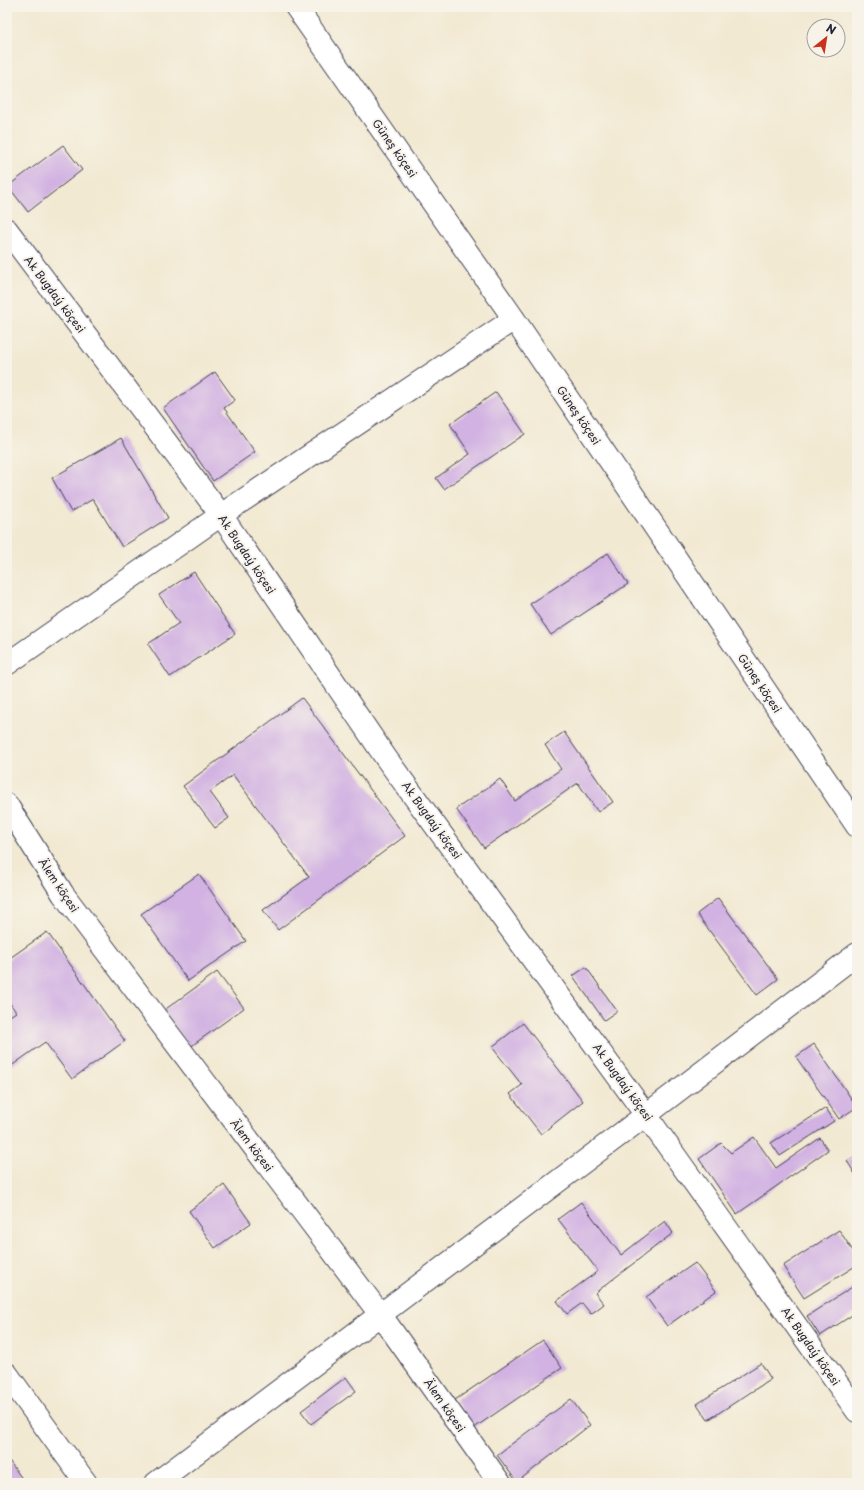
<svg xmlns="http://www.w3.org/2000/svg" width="864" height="1490" viewBox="0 0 864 1490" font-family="'Playpen Sans',sans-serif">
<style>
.building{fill:#d2b2e2}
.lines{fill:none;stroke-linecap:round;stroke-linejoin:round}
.minor-casing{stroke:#414052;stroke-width:24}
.minor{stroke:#fff;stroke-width:22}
.labels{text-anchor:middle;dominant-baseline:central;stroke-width:4;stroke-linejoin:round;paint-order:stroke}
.street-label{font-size:11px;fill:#22223b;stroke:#f7f3e8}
</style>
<rect width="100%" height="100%" fill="#f7f3e8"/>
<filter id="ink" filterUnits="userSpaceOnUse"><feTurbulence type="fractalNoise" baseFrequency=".025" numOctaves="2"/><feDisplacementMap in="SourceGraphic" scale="8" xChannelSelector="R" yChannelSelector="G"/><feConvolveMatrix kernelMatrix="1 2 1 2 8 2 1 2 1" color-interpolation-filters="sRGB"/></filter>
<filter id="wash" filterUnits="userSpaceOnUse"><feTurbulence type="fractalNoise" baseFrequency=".012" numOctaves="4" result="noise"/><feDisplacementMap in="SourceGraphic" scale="16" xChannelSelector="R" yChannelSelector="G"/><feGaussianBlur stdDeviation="0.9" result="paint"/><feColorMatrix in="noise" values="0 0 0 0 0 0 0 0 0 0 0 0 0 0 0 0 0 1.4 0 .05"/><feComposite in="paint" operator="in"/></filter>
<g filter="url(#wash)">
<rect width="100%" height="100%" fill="#f2e9d2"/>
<g id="blocks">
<path class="building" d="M63,145L82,170L28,212L8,186Z
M215,372L235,400L224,408L255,452L213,481L163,408Z
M496,392L525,434L444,489L436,478L470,454L450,424Z
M121,438L168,518L122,547L93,499L71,512L52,478Z
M608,553L628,584L551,635L530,604Z
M194,572L235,634L170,677L148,644L179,623L159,595Z
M302,698L405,836L278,930L263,910L309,877L233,775L210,792L229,818L215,828L183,786Z
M564,732L613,802L598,812L578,783L484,848L456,809L500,779L515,801L561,769L545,745Z
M199,874L246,941L188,981L141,914Z
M718,898L778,979L757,995L697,914Z
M47,932L125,1041L72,1079L45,1042L7,1069V1018L16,1012L7,999V960Z
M586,967L617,1011L604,1020L573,976Z
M217,972L244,1008L190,1047L163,1011Z
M523,1023L583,1101L541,1134L510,1094L522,1085L492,1047Z
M814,1044L857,1107L839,1119L796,1057Z
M826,1108L834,1121L780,1156L771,1143Z
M754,1137L776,1168L820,1138L828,1150L737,1214L699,1159L721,1143L731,1153Z
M857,1155V1177L847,1161Z
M224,1185L251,1223L215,1248L189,1211Z
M581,1202L621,1255L665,1221L673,1233L595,1293L604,1304L591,1314L582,1303L567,1314L557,1301L598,1271L558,1219Z
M839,1230L857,1257V1265L804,1298L783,1266Z
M695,1263L716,1291L667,1326L646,1297Z
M857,1284V1312L820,1336L807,1316Z
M543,1340L562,1368L474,1428L455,1400Z
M761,1363L771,1379L708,1420L697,1404Z
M346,1377L356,1391L311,1424L301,1411Z
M571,1399L590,1425L517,1482L497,1455Z
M7,1458L23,1480L19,1483H7Z"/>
</g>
</g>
<g filter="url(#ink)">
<use href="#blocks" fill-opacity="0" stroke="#414052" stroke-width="1"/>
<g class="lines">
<g class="minor-casing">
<path id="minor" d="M296,7L514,319L857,826
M7,230L221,515L386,758L646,1115L857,1411
M7,664L221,515L514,319
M7,805L63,894L380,1314L500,1483
M7,1374L86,1483
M156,1483L646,1115L857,954"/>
</g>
<use href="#minor" class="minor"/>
</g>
</g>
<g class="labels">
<g class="street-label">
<text transform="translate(395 148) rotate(55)">Güneş köçesi</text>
<text transform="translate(55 294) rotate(53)">Ak Bugdaý köçesi</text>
<text transform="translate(579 415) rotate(56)">Güneş köçesi</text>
<text transform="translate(247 554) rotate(56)">Ak Bugdaý köçesi</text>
<text transform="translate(760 683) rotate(56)">Güneş köçesi</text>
<text transform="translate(432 820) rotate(54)">Ak Bugdaý köçesi</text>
<text transform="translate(59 885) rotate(56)">Älem köçesi</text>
<text transform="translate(623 1082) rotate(54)">Ak Bugdaý köçesi</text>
<text transform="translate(252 1145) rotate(53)">Älem köçesi</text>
<text transform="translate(811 1346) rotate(55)">Ak Bugdaý köçesi</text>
<text transform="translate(445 1405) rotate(55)">Älem köçesi</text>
</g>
</g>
<rect width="864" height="1490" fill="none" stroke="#f7f3e8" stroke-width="24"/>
<g transform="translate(826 38) rotate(30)"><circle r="19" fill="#f7f3e8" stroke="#a29fa3"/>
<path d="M0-3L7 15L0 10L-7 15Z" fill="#c8321e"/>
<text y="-6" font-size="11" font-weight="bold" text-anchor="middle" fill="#22223b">N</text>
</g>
</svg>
